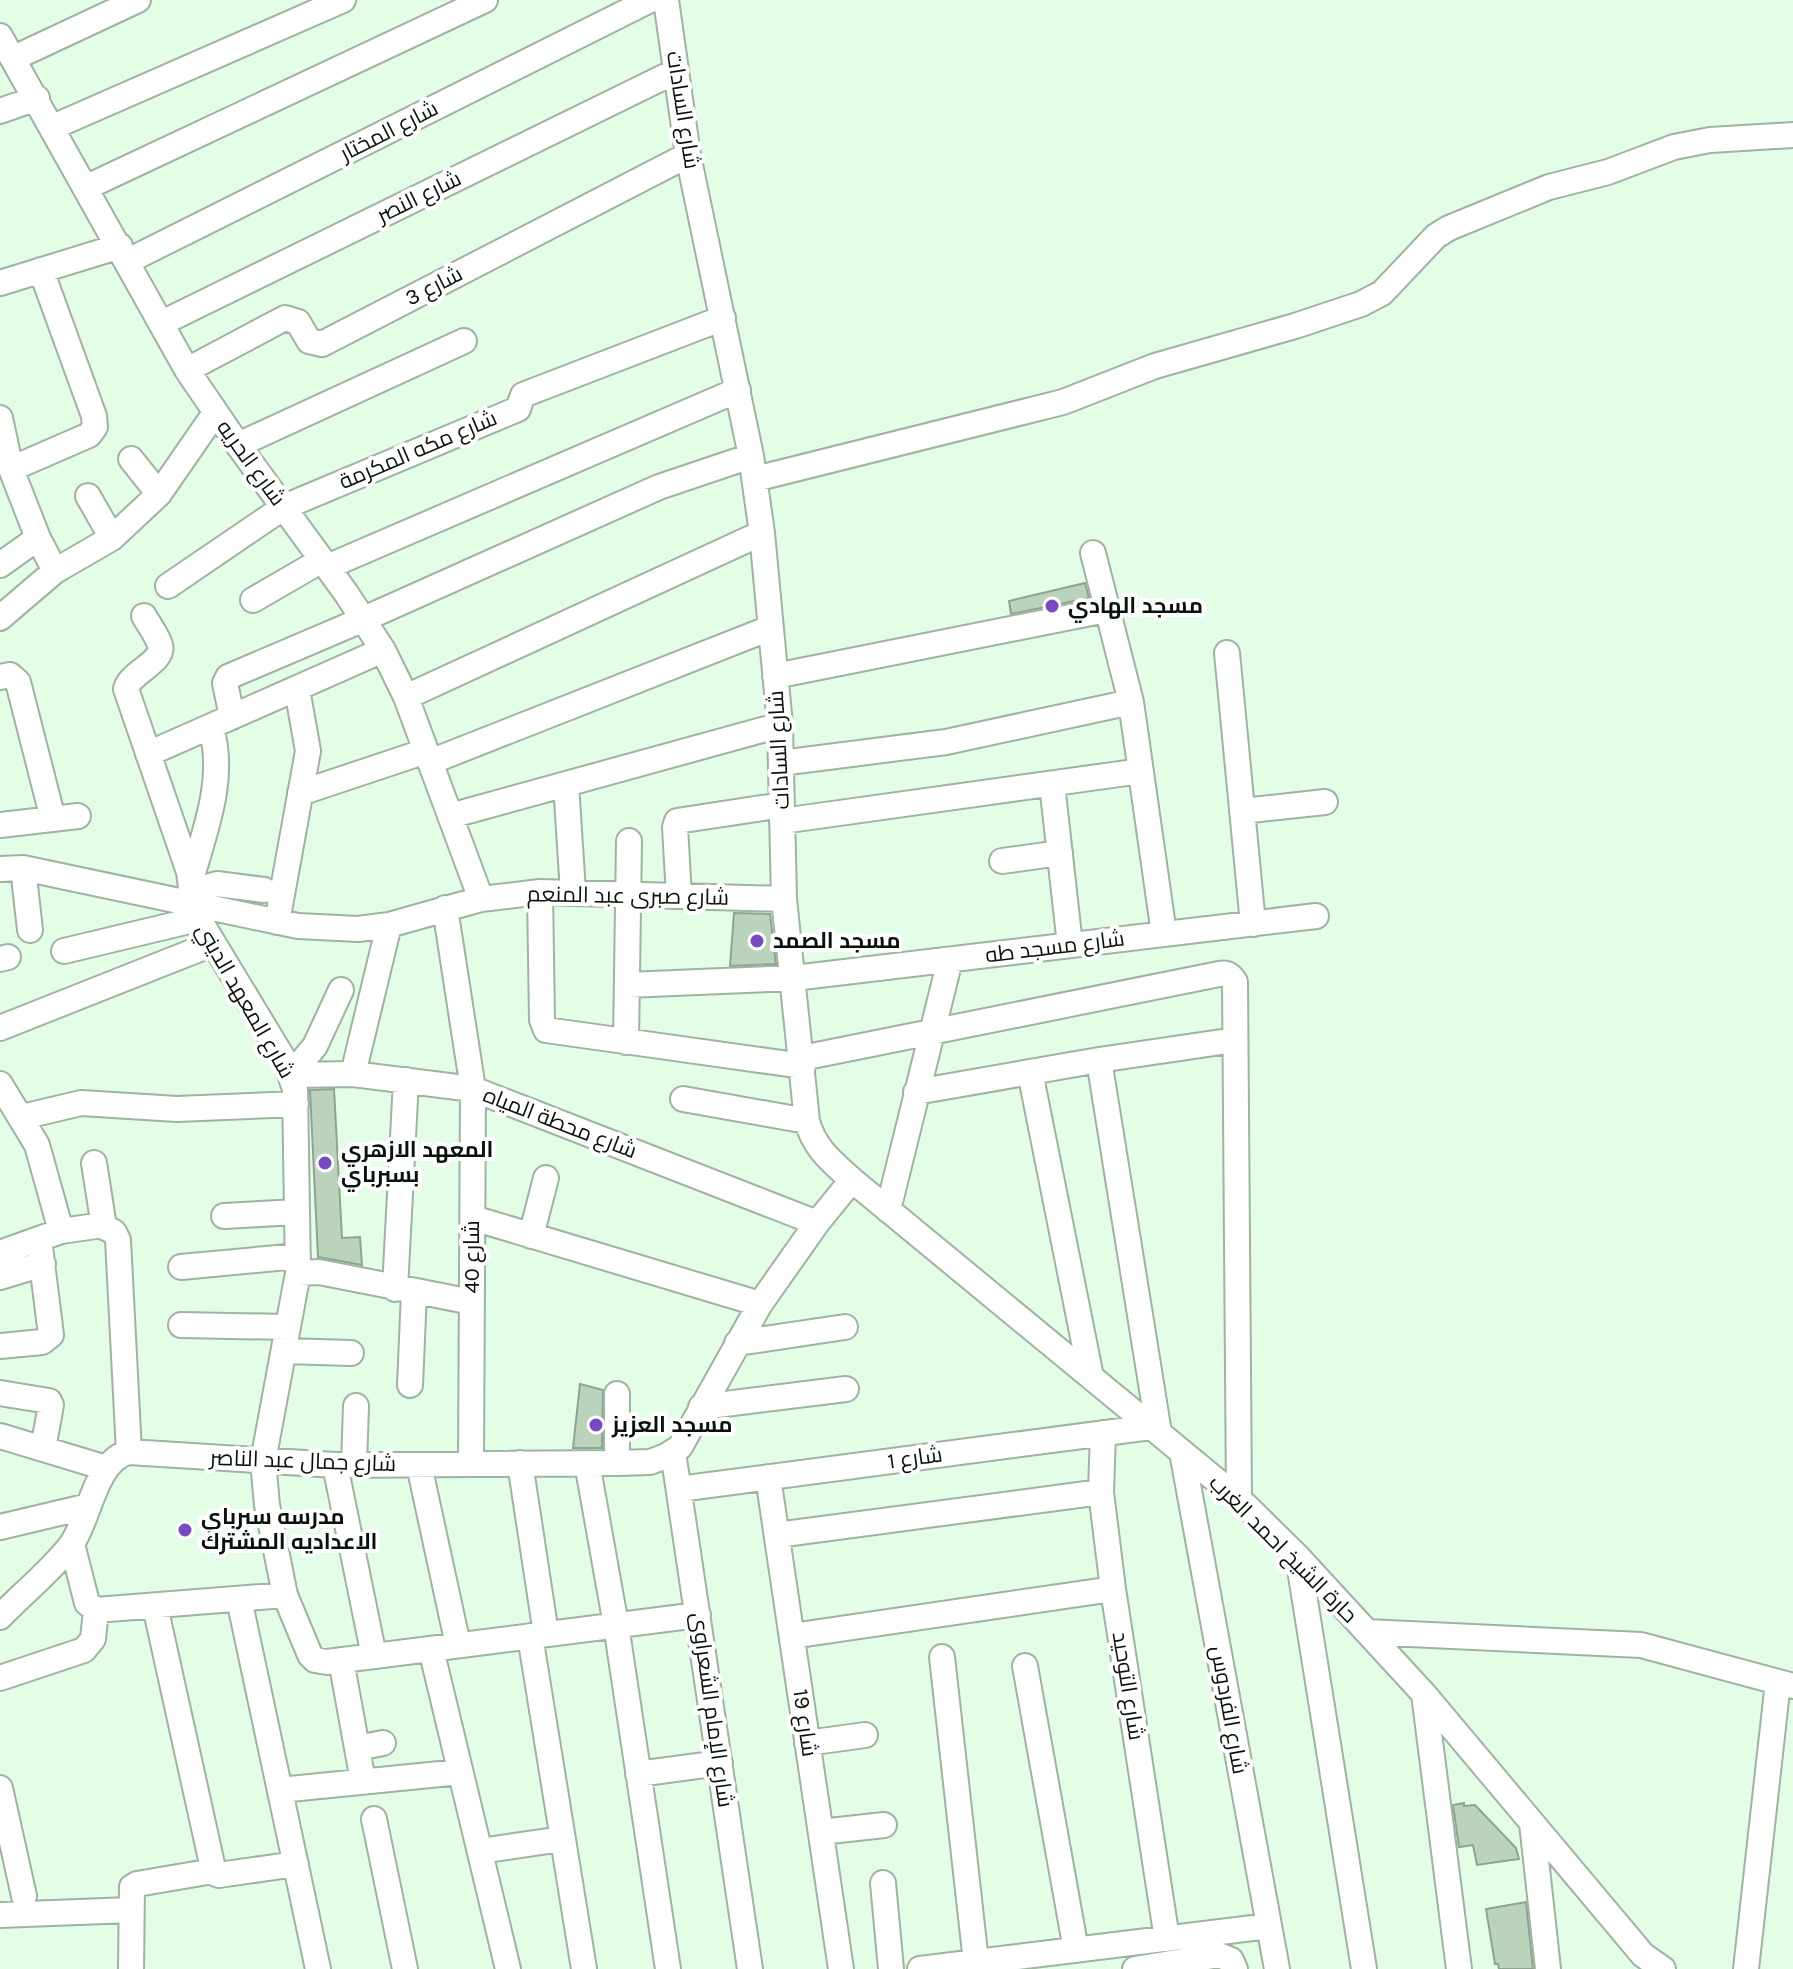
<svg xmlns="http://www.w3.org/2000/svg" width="1793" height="1969" viewBox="0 0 1793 1969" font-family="Karla,Cairo,sans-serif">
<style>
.building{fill:#bbd3bd;stroke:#8da48f;stroke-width:2}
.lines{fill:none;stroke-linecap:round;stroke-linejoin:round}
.minor-casing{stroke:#9db49f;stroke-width:28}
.minor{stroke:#fff;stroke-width:24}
.poi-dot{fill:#784ac2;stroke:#fff;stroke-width:3}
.labels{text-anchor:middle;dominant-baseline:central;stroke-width:8;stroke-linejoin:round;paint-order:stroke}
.street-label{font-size:22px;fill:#0a130b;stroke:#fff}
.poi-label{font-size:22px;font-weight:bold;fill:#0a130b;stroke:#fff;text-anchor:start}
</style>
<rect width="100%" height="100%" fill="#e4fde6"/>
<path class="building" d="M1085,583L1089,598L1011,614L1009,601Z
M734,913L770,914L776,964L730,966Z
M334,1089L342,1238L360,1237L362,1265L318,1257L310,1090Z
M580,1384L603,1390L602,1448H573Z
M1464,1803V1806L1475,1805L1516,1848L1519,1859L1477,1865L1473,1845L1459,1847L1453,1805Z
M1526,1902L1533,1969H1499L1498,1964H1495L1486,1909Z"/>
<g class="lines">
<g class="minor-casing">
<path id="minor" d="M666,0L688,155L751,456L762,533L780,725L784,899L807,1121C814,1148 832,1162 852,1180L1239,1499L1298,1557L1424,1694L1643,1955L1663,1969
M0,36L187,370L238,445L346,593L383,650L406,697L481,899
M14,58L138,0
M0,111L37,98
M53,127L343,0
M87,187L485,0
M128,261L650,0
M0,283L120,246
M162,323L676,71
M187,370L285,318L298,322L309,341L322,344L688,155
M0,418L11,469L38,538L55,571
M238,445L464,341
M131,459L159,494
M11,469L89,435L95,427L94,416L41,270
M755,479L1063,402L1155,366L1295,326L1361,304L1382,293L1436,236L1449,228L1549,187L1608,172L1674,147L1710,140L1793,135
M88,496L112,538
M1093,553L1131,702L1164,934
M0,565L38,538
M327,567L738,390
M168,586L284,507L518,409L523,395L723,318
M253,600L322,560
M144,616C149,625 157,635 160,645C165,662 130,672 126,689L189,872L194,911L286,1063L295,1089L298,1273L263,1461L267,1505L285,1595L310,1655L315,1660L327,1662L698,1615
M0,618L55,571L112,538L159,494L215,413
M1227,653L1253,924
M775,676L1106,610
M0,677L10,675L18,682L53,819
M406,697L762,533
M232,717L225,683L228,677L364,619L659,487L751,456
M148,754L383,650
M430,762L770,628
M781,763L946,742L1131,702
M566,784L573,892
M1052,784L1070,945
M300,793L426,751
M1242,811L1325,802
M450,816L780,725
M782,821L1141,771
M0,825L78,816
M1002,861L1060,853
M23,868L30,930
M0,869L23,868L298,926L358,929L389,925L481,899L540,892L784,899
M191,880C205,829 226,780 211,727
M190,892L217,884L264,890
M540,892L542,1020L546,1030L803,1066
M679,896L675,827L677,821L782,805
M445,908L473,1089L471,1464
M277,922L308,751L297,689
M64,951L198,919
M0,959L8,957
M627,985L794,978L1316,916
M0,1028L212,944
M626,1042L629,841
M802,1058L1219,974C1227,972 1231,975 1235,982L1239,1499
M1099,1060L1159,1433
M1030,1072L1091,1377
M353,1074L389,925
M291,1075L353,1074L473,1089L817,1223
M291,1075L315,1046L341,990
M0,1084L37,1145L61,1231
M916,1092L1099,1060L1235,1040
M683,1099L807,1121
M22,1117L81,1103L177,1109L296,1104
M94,1163L104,1227L114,1232L118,1240L129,1452
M888,1210L950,960
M224,1216L297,1212
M473,1218L760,1304
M531,1236L546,1178
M0,1253L61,1231L103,1225
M181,1267L298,1256
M298,1273L319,1272L472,1302
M0,1277L43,1264
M395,1289L406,1080
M181,1325L288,1327
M737,1343L845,1327
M0,1346L42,1342L51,1335L39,1239
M284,1351L351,1353
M410,1385L414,1292
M0,1393L49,1401L51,1405L43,1449
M617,1394V1463
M701,1407L846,1389
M1103,1433L1101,1492L1113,1589L1167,1939
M0,1436L106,1468
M673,1452L750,1969
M1182,1452L1277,1969
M520,1463L546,1634
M587,1463L616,1625L668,1969
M335,1465L374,1656
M354,1465L356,1406
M419,1465L458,1645
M768,1477L841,1969
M679,1489L1151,1427
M0,1527L89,1506
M777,1535L1101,1492
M72,1544L87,1603L96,1610L285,1595
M1298,1557L1364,1969
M239,1599L318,1969
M155,1606L214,1873L219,1875L296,1864
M0,1617C23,1593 51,1571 71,1545C90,1519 94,1461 129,1452L335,1465L617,1463L650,1462L666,1456L680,1447L760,1304L817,1223L852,1180
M1367,1632L1641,1645L1793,1686
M530,1636L584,1969
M792,1636L1113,1589
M431,1649L508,1969
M942,1657L976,1962
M341,1660L363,1781
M1025,1666L1076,1950
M0,1678L84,1650L93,1639L96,1610
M1424,1694L1459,1969
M807,1743L865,1735
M357,1748L383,1743
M638,1774L720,1763
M0,1788L24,1896
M280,1790L460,1772
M374,1819L405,1969
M1532,1823L1548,1969
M821,1832L884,1825
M480,1851L562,1839
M883,1883L891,1969
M0,1915L131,1910
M131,1969L132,1887L137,1884L213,1871
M920,1969L1269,1926
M1135,1969L1219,1955L1231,1960L1235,1969
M1746,1969L1778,1682"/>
</g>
<use href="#minor" class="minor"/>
</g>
<g class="poi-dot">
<circle cx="1052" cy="606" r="8"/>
<circle cx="757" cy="941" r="8"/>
<circle cx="325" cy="1163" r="8"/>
<circle cx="596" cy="1425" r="8"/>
<circle cx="185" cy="1530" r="8"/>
</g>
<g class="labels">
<g class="street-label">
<text transform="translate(683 110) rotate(81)">شارع السادات</text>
<text transform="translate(389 131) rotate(-27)">شارع المختار</text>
<text transform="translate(419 197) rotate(-26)">شارع النصر</text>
<text transform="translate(434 286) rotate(-27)">شارع 3</text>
<text transform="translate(418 450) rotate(-23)">شارع مكه المكرمة</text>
<text transform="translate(251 463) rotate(54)">شارع الحريه</text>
<text transform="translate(779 750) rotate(-93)">شارع السادات</text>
<text transform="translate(628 896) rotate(1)">شارع صبرى عبد المنعم</text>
<text transform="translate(1055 947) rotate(-7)">شارع مسجد طه</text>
<text transform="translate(245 1001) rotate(60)">شارع المعهد الديني</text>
<text transform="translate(560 1123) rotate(21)">شارع محطة المياه</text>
<text transform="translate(472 1257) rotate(-90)">شارع 40</text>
<text transform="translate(915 1458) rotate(-8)">شارع 1</text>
<text transform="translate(303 1461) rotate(2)">شارع جمال عبد الناصر</text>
<text transform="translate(1283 1549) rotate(45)">حارة الشيخ احمد الغرب</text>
<text transform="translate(1128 1686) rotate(81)">شارع التوحيد</text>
<text transform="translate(712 1710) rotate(82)">شارع الإمام الشعراوى</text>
<text transform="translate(1229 1710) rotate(80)">شارع الفردوس</text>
<text transform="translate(805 1723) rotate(82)">شارع 19</text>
</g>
<g class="poi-label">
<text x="1068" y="606">مسجد الهادي</text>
<text x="773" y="941">مسجد الصمد</text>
<text x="341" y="1150">المعهد الازهري<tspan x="341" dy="25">بسبرباي</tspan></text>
<text x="612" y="1425">مسجد العزيز</text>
<text x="201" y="1517">مدرسه سبرباي<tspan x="201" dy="25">الاعداديه المشترك</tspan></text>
</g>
</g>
</svg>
